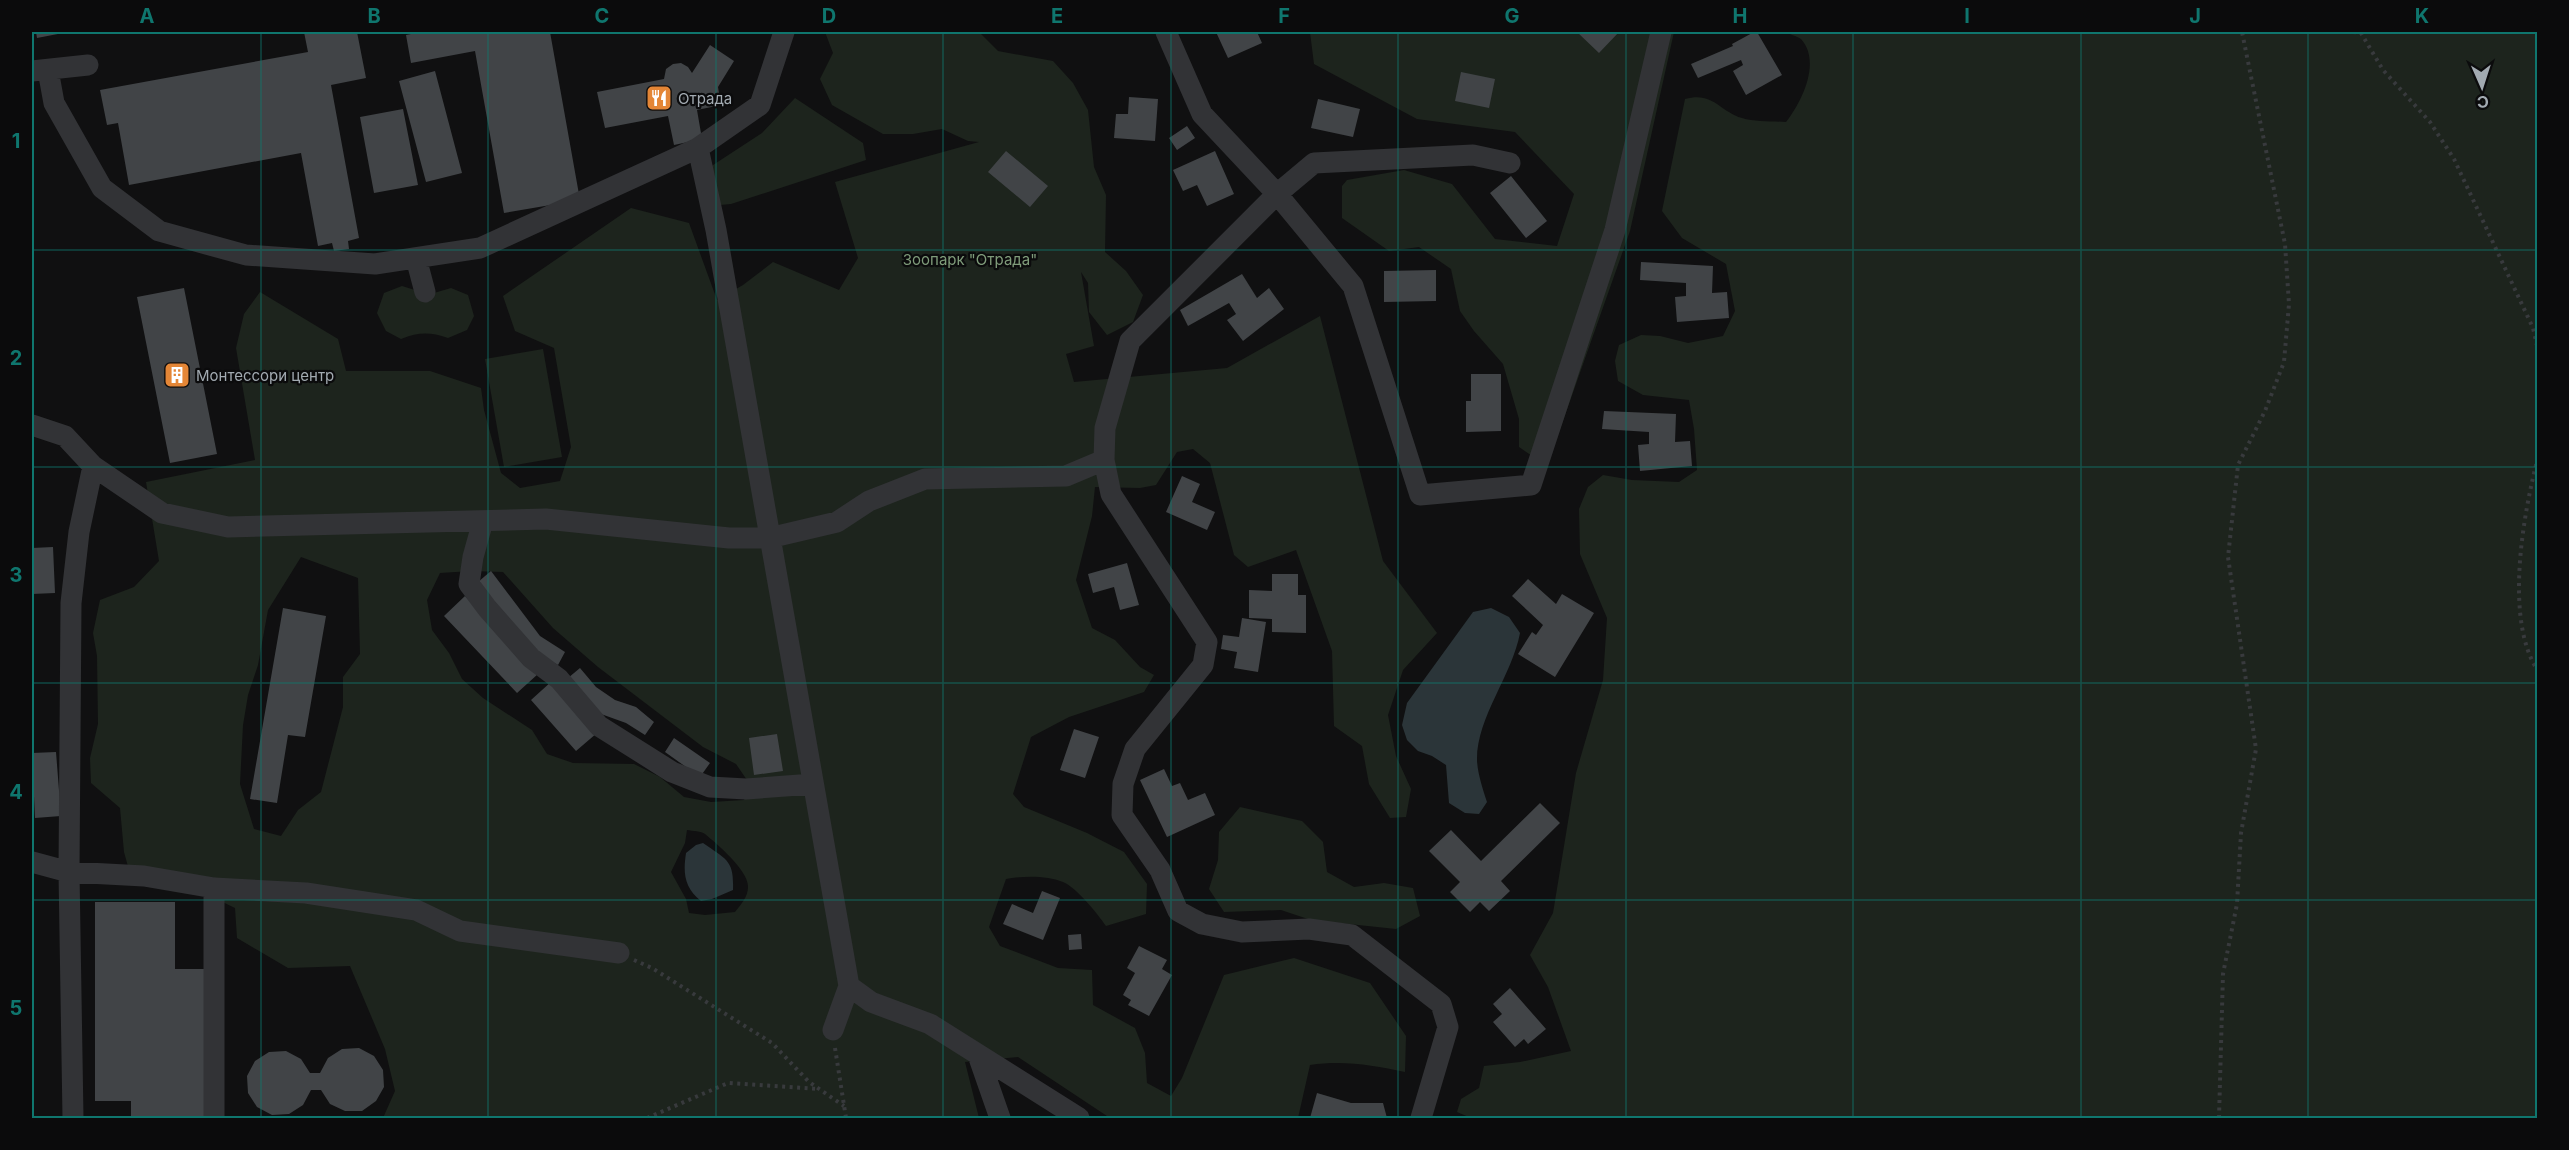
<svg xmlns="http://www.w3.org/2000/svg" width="2569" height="1150" viewBox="0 0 2569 1150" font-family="Inter,sans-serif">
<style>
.green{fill:#1d241d;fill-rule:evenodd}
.water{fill:#2b3539}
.building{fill:#414447}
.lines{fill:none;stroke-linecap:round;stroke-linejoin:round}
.path{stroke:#383a3d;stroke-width:4;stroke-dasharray:3 4.5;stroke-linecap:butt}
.minor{stroke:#323336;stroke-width:21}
.grid{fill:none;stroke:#0f766e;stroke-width:1.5;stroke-opacity:0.55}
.labels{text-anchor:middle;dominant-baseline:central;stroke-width:4.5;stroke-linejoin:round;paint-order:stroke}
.poi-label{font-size:15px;fill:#a2aab1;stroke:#0b0b0c;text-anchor:start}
.park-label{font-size:15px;fill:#7f9b7a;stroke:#0b0b0c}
.neatline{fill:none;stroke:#0f766e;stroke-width:2}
.grid-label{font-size:20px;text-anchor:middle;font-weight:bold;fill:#0f766e}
</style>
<rect width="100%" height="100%" fill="#101011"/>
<path class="green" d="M825,32H979L998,51L1053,61L1073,83L1088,110L1094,167L1106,195L1105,252L1126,271L1143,295L1133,322L1107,335L1089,312L1088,283L1081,272L1094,346L1066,354L1074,382L1227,368L1320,316L1383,561L1437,633L1403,670L1388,715L1396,756L1411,789L1406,817L1390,818L1369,784L1362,746L1334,726L1332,651L1296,550L1248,567L1234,555L1210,463L1193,449L1177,452L1156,485L1140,488L1095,487L1092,516L1076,580L1092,628L1115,640L1140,667L1154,675L1144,692L1069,717L1031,737L1013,794L1024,807L1087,833L1124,852L1147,884L1146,914L1106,926C1097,913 1077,888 1063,882C1046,875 1023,876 1006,879L989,927L1000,946L1058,968L1092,970L1093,1005L1135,1028L1145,1053L1147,1083L1171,1096L1182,1078L1224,975L1294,958L1370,983L1406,1036L1405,1072C1373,1065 1343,1060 1310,1065L1298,1118H1110L1018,1057L965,1062L979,1118H383L395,1091L385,1049L350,966L288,968L237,938L235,908L185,884L129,870L124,852L120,808L91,783L90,758L98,724L97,656L93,633L100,600L134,587L159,561L146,482L255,460L236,348L244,314L260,292L338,339L346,371H430L481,388L484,410L501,473L520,488L560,481L571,447L554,348L515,331L503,296L631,208L689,223L717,300L743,285L773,262L839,290L858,258L835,182L979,142L968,141L942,129L913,134H883L832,105L820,79L833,53ZM301,557L358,578L360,654L343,677V707L321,792L298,810L281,836L254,829L240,784L243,725L248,695L258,665L268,610ZM471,571L503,572L553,628L598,667L703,747L736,764L749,783L744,800L711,802L684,797L660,777L634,764L573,763L547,754L532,730L483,698L462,679L449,653L432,630L427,600L440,573ZM687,830C693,831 701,831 705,834C717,844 749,871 748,887C748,897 741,904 735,912L705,915L689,913L686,899L671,872L685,843Z
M1310,32H1674L1630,231L1547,466L1519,447V419L1503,364L1474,331L1460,311L1451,269L1419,247L1389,251L1342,218V186L1347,180L1404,170L1452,184L1495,239L1557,246L1574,194L1515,132L1417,119L1314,64Z
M1784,32H2537V1118H1471L1457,1112L1461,1099L1479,1088L1484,1066L1520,1062L1571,1051L1548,987L1530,955L1553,913L1576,773L1603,680L1607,618L1580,554L1579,509L1588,487L1603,475L1632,480L1679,482L1697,470L1694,429L1689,400L1643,395L1618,381L1615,361L1619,345L1641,335L1660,336L1688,343L1723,336L1735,311L1726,264L1682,238L1662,211L1685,99C1713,91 1719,111 1742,118C1755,122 1772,121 1786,122C1801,103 1822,62 1801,39C1797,36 1789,34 1784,32Z
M795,98L863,143L866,160L731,204L720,205L710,167L762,133Z
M402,286L418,291L434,293L451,288L468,295L474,316L467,330L448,338C430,332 419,332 401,339L386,331L377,313L384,293Z
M543,349L562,457L504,467L485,359Z
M1240,807L1302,821L1323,842L1327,872L1354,887L1384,883L1413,888L1420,916L1396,929L1311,920L1281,910L1224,912L1209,889L1218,860L1219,832Z"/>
<path class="water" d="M1491,608L1509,617L1520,633C1512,676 1476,718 1477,761C1478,775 1483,790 1487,802L1479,814L1465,813L1449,803L1446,765L1432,756L1418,751L1407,740L1402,725L1407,703L1473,612Z
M703,843C727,860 734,860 733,890L712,899L701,901C684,887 683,873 686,853L696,845Z"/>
<path class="building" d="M36,32H63V33L37,38Z
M304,32H357L366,78L331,85L359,238L348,241L349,249L334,251L332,243L318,246L301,153L129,185L118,123L107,125L100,90L308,52Z
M421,32H550L580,200L504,213L475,51L411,63L406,35Z
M1216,32H1257L1262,43L1228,58Z
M1577,32H1619L1599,53Z
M1754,32H1757L1782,75L1746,95L1733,71L1743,65L1741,60L1698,78L1691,64L1733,46L1732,44Z
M710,45L734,61L718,87L721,105L697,110L702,139L674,145L668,116L605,128L597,92L664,79L666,69L673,64L681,63L688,67L692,73Z
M435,71L462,173L426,182L399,81Z
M1461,72L1495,79L1489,108L1455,101Z
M1129,97L1158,99L1155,141L1114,138L1116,114H1128Z
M1318,99L1360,109L1353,137L1311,128Z
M403,109L418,185L374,193L360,117Z
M1187,126L1195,138L1177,150L1169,138Z
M1006,151L1048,186L1030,207L988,172Z
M1215,151L1234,194L1207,206L1197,185L1183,191L1173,170Z
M1511,176L1547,221L1526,238L1490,193Z
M1641,262L1713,266L1712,293L1727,292L1729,318L1677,322L1675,297L1686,296V283L1640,280Z
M1436,270V301L1384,302V271Z
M1242,274L1257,298L1269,288L1284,309L1243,341L1227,320L1236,314L1229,303L1188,326L1180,310Z
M184,288L217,454L170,463L137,297Z
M1471,374H1501V431L1466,432V401H1471Z
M1604,411L1676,414L1675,442L1690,441L1692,466L1640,471L1638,445L1649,444V432L1602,429Z
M1182,476L1200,484L1192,502L1215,512L1207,530L1166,512Z
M53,547L55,593L32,594V548Z
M1127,563L1139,605L1120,610L1114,587L1093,593L1088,574Z
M491,571L540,636L565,652L558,665L530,650L478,582Z
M1272,574H1298V595H1306V633L1272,632V619L1249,618V590L1272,591Z
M1528,579L1556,604L1562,594L1594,613L1555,677L1518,654L1532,632L1536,635L1543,625L1512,596Z
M465,596L538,674L517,693L444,616Z
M283,608L326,616L305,737L288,735L277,803L250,799Z
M1242,618L1266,622L1258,672L1234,668L1237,652L1221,649L1223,635L1239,637Z
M580,668L596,687L615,700L636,707L654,722L645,735L626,723L601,714L568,678Z
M552,681L597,733L576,751L531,700Z
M1074,729L1099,737L1085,778L1060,770Z
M777,734L783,771L754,775L749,738Z
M674,738L710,763L700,777L665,752Z
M56,752L61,816L35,818L32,753Z
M1164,769L1172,786L1180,783L1188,800L1205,793L1215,815L1167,837L1140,780Z
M1540,803L1560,823L1501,881L1510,891L1489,911L1480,902L1470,912L1450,892L1460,882L1429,851L1451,830L1481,861Z
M1042,891L1060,898L1043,940L1003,924L1012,904L1033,913Z
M95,902H175V969H204V1118H131V1101H95Z
M1081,934L1082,949L1069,950L1068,935Z
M1139,946L1167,960L1162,969L1172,975L1149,1016L1128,1005L1131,1000L1123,995L1135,973L1127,968Z
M1510,988L1546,1029L1528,1044L1524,1039L1515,1047L1493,1022L1502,1014L1493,1004Z
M359,1048L374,1056L383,1070L384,1087L376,1101L362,1111H345L330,1104L321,1090H311L303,1105L289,1114L272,1115L257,1107L248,1093L247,1076L255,1061L269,1052L286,1051L301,1059L310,1073H320L328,1058L342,1049Z
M1317,1093L1351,1103H1383L1387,1118H1310Z"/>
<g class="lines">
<path class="path" d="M2353,32L2361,33L2383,70L2430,122L2454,159L2533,328L2538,350
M2538,457C2523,515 2504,620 2538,671
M634,960L652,968L772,1043L809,1082L844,1106
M835,1048L846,1118
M647,1118L728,1083L819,1089
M2219,1118L2223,974L2237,904L2241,833L2256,749L2228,557L2238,465L2265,411L2284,362L2289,304L2285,244L2242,32"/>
<path class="minor" d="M1166,32L1202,114L1277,194L1353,286L1420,495L1531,485L1615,230L1661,32
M48,70L54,103L102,188L159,231L246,255L375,264L480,248L698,148L760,105L784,32
M32,71L88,65
M698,148L716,230L849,986L833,1030
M416,258L425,292
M32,425L65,436L93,466L162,513L228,527L546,519L729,538H769L837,522L869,501L925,479L1066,476L1104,460
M483,521L473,557L469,584L487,608L531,658L559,679L599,726L672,772L710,787L746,789L813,784
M32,862L69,872L144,876L214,888L306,893L416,910L460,931L619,953
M214,888V1118
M849,986L871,1002L930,1024L1079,1118
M978,1055L1000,1118
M73,1118L69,872L71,603L79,532L93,466
M1421,1118L1448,1027L1441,1004L1352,935L1309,929L1242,932L1202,924L1178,911L1160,870L1122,815L1123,784L1135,749L1203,665L1207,642L1111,494L1104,460L1105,428L1130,341L1277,194L1314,163L1473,155L1510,163"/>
</g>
<path class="grid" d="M261,32V1118M488,32V1118M716,32V1118M943,32V1118M1171,32V1118M1398,32V1118M1626,32V1118M1853,32V1118M2081,32V1118M2308,32V1118M32,250H2538M32,467H2538M32,683H2538M32,900H2538"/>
<defs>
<g id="restaurant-square" transform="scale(1.35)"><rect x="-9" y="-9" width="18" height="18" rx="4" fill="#e48636" stroke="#0b0b0c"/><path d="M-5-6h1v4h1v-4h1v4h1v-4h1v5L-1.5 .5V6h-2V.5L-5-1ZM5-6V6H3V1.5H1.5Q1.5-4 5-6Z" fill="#fff"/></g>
<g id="building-square" transform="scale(1.35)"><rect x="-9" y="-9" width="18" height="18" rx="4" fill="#e48636" stroke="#0b0b0c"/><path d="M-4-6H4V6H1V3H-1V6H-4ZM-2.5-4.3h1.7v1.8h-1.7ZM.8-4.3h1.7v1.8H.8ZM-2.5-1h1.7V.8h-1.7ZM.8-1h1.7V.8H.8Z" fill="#fff"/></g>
</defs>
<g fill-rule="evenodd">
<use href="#restaurant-square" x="659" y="98"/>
<use href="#building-square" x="177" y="375"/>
</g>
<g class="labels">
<g class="poi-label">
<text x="678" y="98">Отрада</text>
<text x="196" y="375">Монтессори центр</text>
</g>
<g class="park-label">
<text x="970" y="259">Зоопарк "Отрада"</text>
</g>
</g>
<rect width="2569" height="1150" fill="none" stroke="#0b0b0c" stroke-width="66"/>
<g transform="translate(2482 87) rotate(177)" stroke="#0b0b0c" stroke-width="4.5" paint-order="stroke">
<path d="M0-4.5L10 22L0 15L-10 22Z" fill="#a2aab1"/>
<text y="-9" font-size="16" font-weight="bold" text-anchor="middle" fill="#a2aab1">С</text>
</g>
<rect x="33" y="33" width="2503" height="1084" class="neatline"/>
<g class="grid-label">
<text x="147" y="23">A</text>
<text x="374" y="23">B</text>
<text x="602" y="23">C</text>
<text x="829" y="23">D</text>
<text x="1057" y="23">E</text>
<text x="1284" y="23">F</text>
<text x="1512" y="23">G</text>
<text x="1740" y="23">H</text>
<text x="1967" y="23">I</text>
<text x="2195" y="23">J</text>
<text x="2422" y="23">K</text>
<text x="16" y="148">1</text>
<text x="16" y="365">2</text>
<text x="16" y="582">3</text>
<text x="16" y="799">4</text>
<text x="16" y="1015">5</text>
</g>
</svg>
